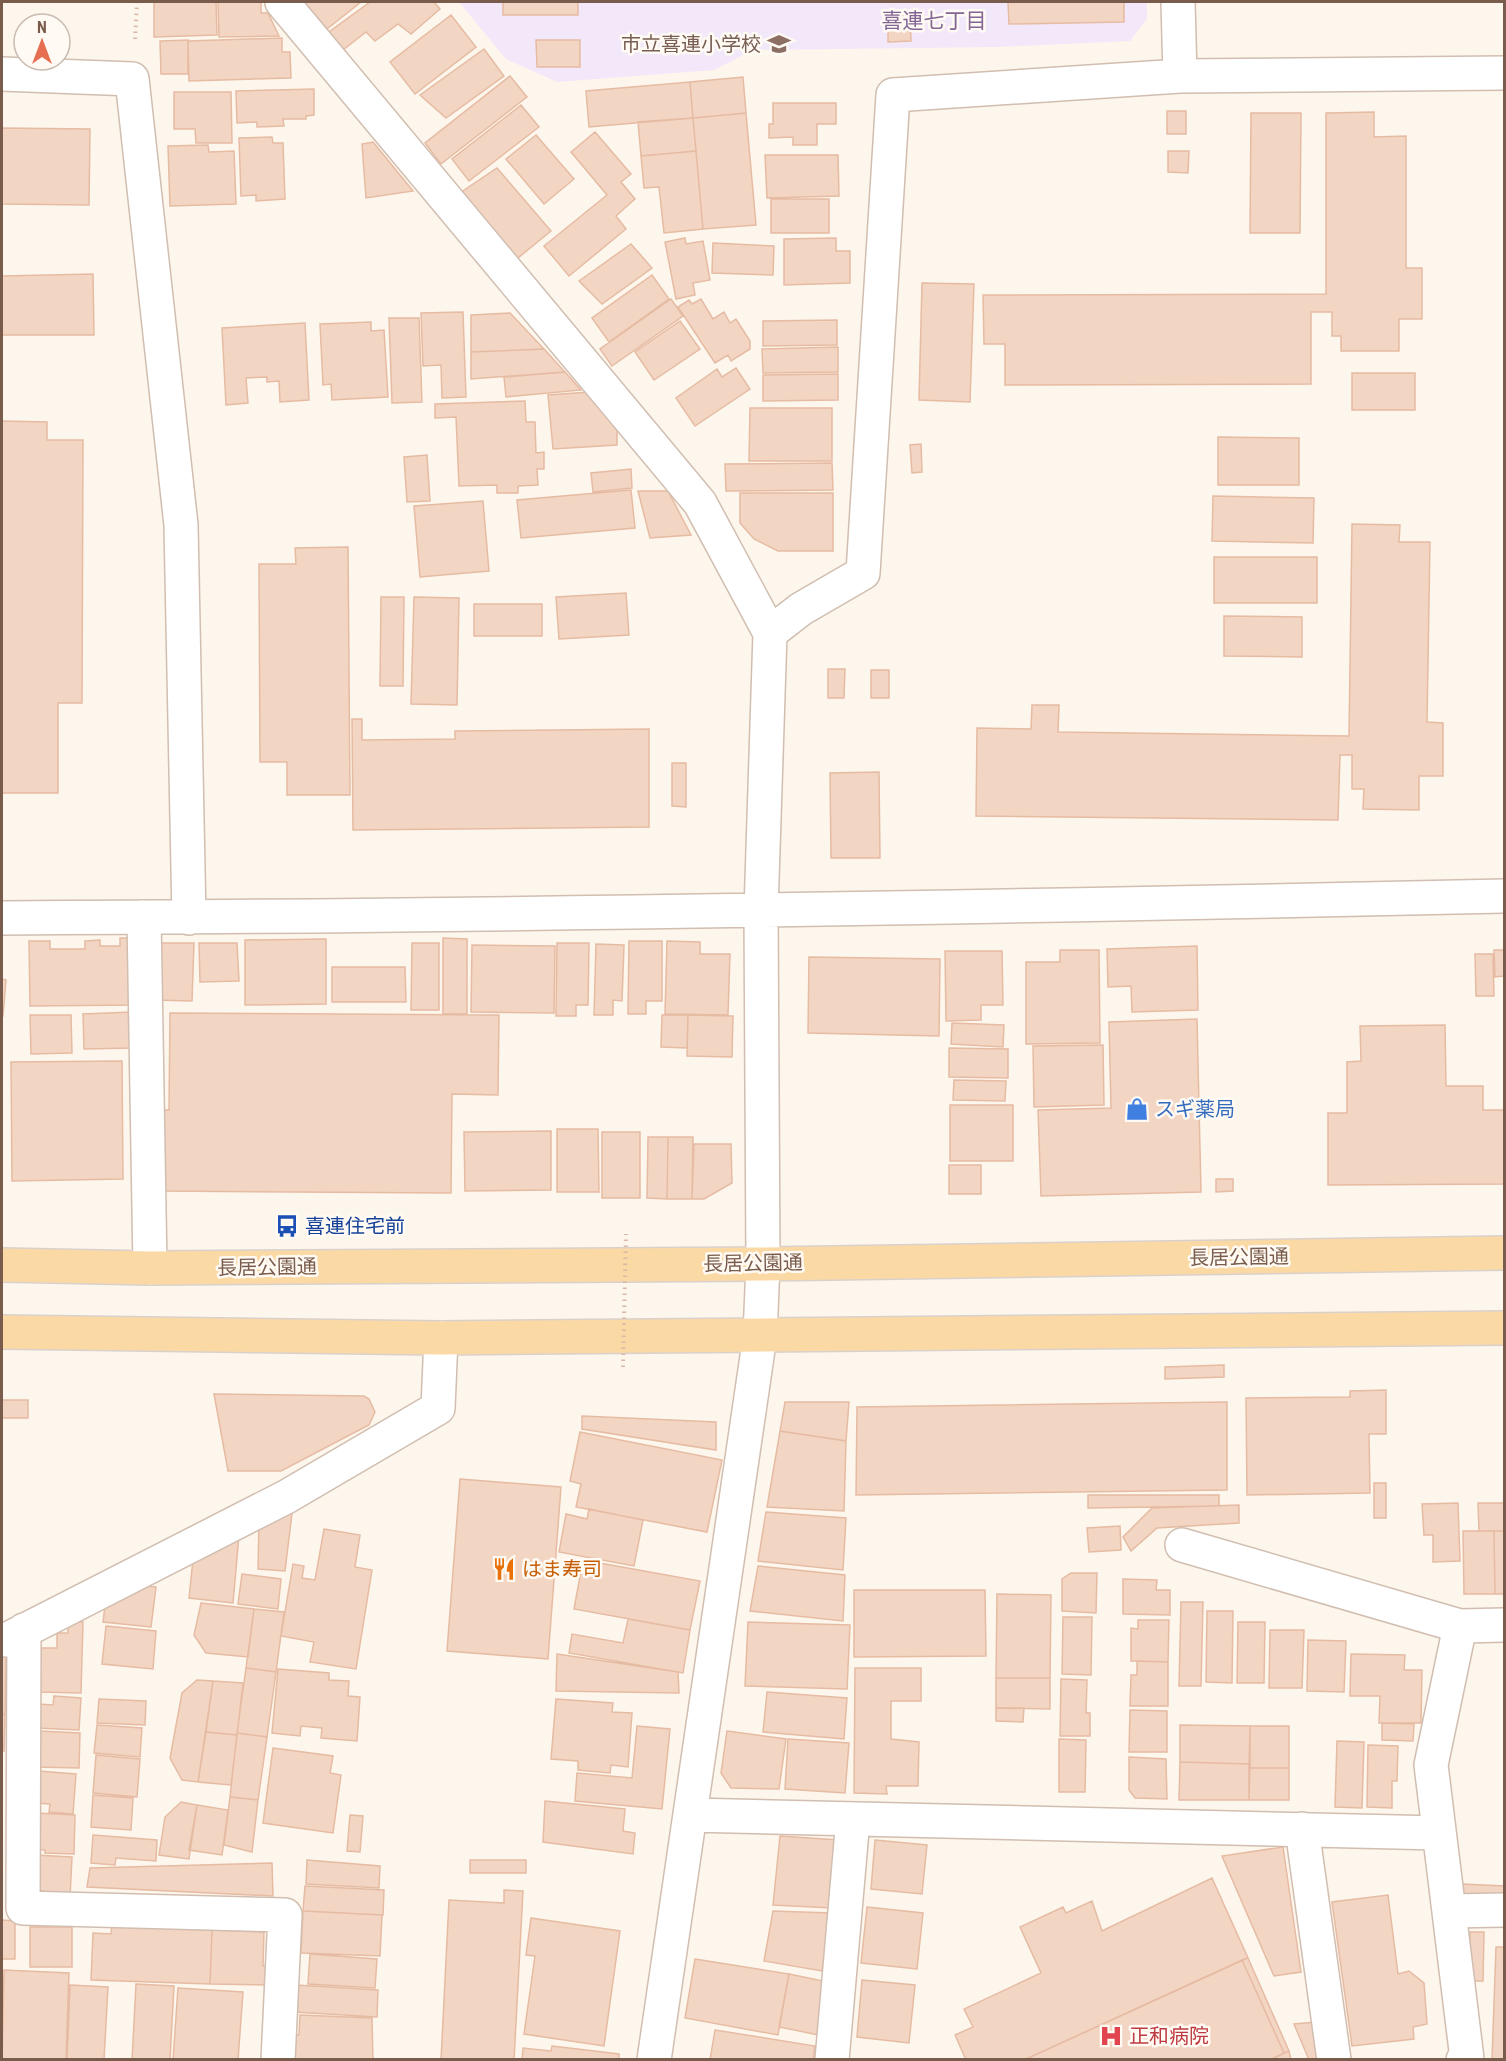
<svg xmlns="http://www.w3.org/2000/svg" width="1506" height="2061" viewBox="0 0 1506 2061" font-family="'Roboto Condensed','Noto Sans JP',sans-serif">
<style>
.education{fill:#f3e8fa}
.building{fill:#f3d5c3;stroke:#e6bba3;stroke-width:1.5}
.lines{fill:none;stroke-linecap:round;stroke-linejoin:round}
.minor-casing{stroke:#d1beb0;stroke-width:36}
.major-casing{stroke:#dad1cd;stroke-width:36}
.path{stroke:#d9b8a5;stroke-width:4;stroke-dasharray:1.5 4.5;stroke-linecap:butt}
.minor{stroke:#fff;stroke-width:33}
.major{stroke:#fbd9a5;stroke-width:33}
.path-bridge{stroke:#d9b8a5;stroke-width:4;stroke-dasharray:1.5 4.5;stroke-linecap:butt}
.labels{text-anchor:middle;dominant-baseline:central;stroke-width:5;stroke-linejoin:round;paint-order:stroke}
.education-label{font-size:20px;fill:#785e54;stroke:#fffaf3;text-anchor:end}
.shop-label{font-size:20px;fill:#366cbe;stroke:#fffaf3;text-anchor:start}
.transit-label{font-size:20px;fill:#164399;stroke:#fffaf3;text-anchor:start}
.street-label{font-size:20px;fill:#7a5c4d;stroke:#fffaf3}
.food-label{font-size:20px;fill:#c56008;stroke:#fffaf3;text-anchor:start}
.health-label{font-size:20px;fill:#be3a42;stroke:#fffaf3;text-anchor:start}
.neighbourhood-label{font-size:21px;fill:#846695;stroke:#fffaf3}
</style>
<rect width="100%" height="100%" fill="#fdf6ec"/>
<path class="education" d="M459,2H1147V19L1130,41L997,47L753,50L714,70L557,82L506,59Z"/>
<path class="building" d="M154,2H216L217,35L154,37Z
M218,2H261V13H268L279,36L219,37Z
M304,2H361L327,29Z
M370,2H434L440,9L411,34L398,24L375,41L366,32L343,50L329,32Z
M503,2H578V15H503Z
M1008,2H1124V22L1009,24Z
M888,13H910L911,41L888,42Z
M451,15L476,47L415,94L390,62Z
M282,38V52H290L291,78L189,81L188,41Z
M188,40V74H161L160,41Z
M536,40H580V67H537Z
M484,49L504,76L446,118L420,95Z
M510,76L527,97L441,164L425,143Z
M743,77L746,113L693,118L690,82Z
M690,82L693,118L589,127L586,91Z
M314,89V115L306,116V119H283L284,126L257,127V122L237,123L236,91Z
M174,92H231L232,143H196L195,129H174Z
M773,103H836V124H817V145H793V137L769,138V124H773Z
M521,105L539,127L469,181L452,159Z
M1167,111H1186V134H1167Z
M1374,112V137L1406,136V268H1422V319H1399V351H1341V336H1332V312H1311V384L1005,385V344H984L983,295L1326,294V113Z
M746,113L756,225L703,229L693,118Z
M1251,113H1301L1300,233H1250Z
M693,118L696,151L641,156L638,122Z
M2,128L90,129L89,205L2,204Z
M595,132L631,174L621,182L635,199L616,216L626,229L569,276L544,246L607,195L571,152Z
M536,135L574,179L544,204L506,159Z
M272,137L273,143H283L285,199L256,201V195L241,196L239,138Z
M373,142L413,191L366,198L362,144Z
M208,145L209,152L234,151L236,204L170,206L168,146Z
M696,151L703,229L664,233L659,187L644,188L641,156Z
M1168,151H1189L1188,173L1168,172Z
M765,155H838L839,196L767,198Z
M497,168L551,231L513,262L457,195Z
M771,199H829V233H771Z
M685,238L686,244L703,241L710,280L693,283L695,295L676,299L665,242Z
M836,238V251H850V283L784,285V239Z
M713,243L774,246L773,275L712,273Z
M631,244L652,268L602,304L579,281Z
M93,274L94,335H2V276Z
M652,275L669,299L609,342L592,318Z
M922,283L974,284L970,402L919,400Z
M671,299L683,316L612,366L600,349Z
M701,299L713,319L724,312L730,323L736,319L750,341V349L731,361L728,355L715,363L678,307L689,300L692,304Z
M463,312L466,397L442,398L441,365L423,366L421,313Z
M510,313L544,349L471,352V315Z
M389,318H419L422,402L392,403Z
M837,320V345L763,346V321Z
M680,321L700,349L654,380L635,352Z
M371,322V331L384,330L388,397L332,400L331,384L323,385L320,324Z
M305,323L309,400L280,402L279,381L267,382V377L246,378L248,403L226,405L222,328Z
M838,347V372L763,373L762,349Z
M544,349L565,372L471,379V352Z
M736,368L750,389L695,426L676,398L717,369L722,377Z
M565,372L581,390L506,397L504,377Z
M1352,373H1415V410H1352Z
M838,374V400L763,401V375Z
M589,392L617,428V445L553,449L548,395Z
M525,401L526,422H535L536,453L544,452V469H537L538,485L518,486V493H497V485L459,486L456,417L435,418V404Z
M750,408H832V461H749Z
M2,421L47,422V440H83L82,703H58V793H2Z
M1218,437L1299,438V485H1218Z
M921,444L922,472L912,473L910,445Z
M427,455L430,501L407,502L404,457Z
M832,463L833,490L726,491L725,464Z
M631,469L632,488L593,492L591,473Z
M631,490L635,528L521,538L517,500Z
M638,491H668L691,535L650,538Z
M740,493H833V551H778L754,539L740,523Z
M1213,496L1314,498L1313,543L1212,541Z
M483,501L489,571L420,577L414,506Z
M1352,524L1400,525L1399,542H1430L1427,722L1443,723V776H1419V810L1363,809L1364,789H1352V755H1340L1338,820L976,816L977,728L1031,729L1032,705H1059L1058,732L1349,736Z
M348,547L350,795H287V762H260L259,564H296L295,548Z
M1214,557H1317V603H1214Z
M626,593L629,635L559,639L556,597Z
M381,597H404L403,686H380Z
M414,597L459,598L457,705L411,704Z
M474,604H542V636H474Z
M1224,616L1302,617V657L1224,656Z
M828,669H845L844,698H828Z
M871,670H889V698H871Z
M352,719H362V740L455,739V731L649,729V827L353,830Z
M672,763H686V807L672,806Z
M879,772L880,858H831L830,773Z
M120,938H135V1005L30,1006L29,941H50V949H85V941L100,940V946H120Z
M443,938L467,939V1014H443Z
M326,939V1004L245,1005V940Z
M629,941H662V1001H646V1014H628Z
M667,941L700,942V954H730L728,1015L665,1014Z
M155,943H194L192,1001L154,1000Z
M199,943H237L239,981L200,982Z
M412,943H439V1010H411Z
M557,943H589L588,1005H576V1016H556Z
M596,944L624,945L622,1001L613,1000V1015H594Z
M472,945L555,946L554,1013L471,1012Z
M1197,946L1198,1010L1132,1012L1131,986L1108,987L1107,949Z
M1060,950H1099L1100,1043L1026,1044V962H1060Z
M1494,950H1504V976L1495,977Z
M945,951H1002L1003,1005H981V1020L946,1021Z
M1475,954H1493L1494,996H1476Z
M809,957L940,959L939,1036L808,1033Z
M332,967H405L406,1002H332Z
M2,979L6,980L3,1016H2Z
M132,1012L133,1048L84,1049L83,1014Z
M170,1013L499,1015L498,1095L452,1094L451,1193L160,1191V1110H169Z
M30,1015H71L72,1053L31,1054Z
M662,1015H688L687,1048L661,1047Z
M688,1015L733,1016L732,1057L687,1056Z
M1197,1019L1201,1192L1041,1196L1038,1110L1111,1108L1109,1022Z
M952,1023L1004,1025L1003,1047L951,1044Z
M1445,1025L1446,1086H1483V1110H1504V1184L1328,1185V1113H1347V1062L1361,1061L1360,1026Z
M1103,1045L1104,1105L1034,1107L1033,1046Z
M949,1048L1008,1049V1078L949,1077Z
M122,1061L123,1179L12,1181L11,1062Z
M954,1080L1006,1081L1005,1101L953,1100Z
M950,1105H1013V1161H950Z
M557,1129H598L599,1192H557Z
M551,1131V1190L465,1191L464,1132Z
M602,1132H640V1198H602Z
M648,1137H668L667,1199L647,1198Z
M668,1137H693L692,1199H667Z
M694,1144H731L732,1183L704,1199H692Z
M949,1165H981V1194H949Z
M1216,1179H1233V1191L1216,1192Z
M1224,1365V1377L1165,1379V1367Z
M1386,1390V1434H1369L1370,1493L1247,1495L1246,1398L1350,1397V1391Z
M214,1394L364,1396L369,1399L375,1412L369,1425L281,1471H228Z
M2,1400H28V1418H2Z
M785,1402H849L846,1441L780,1431Z
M1227,1402V1490L856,1495L857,1407Z
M582,1416L716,1422V1450L582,1429Z
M780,1431L846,1441L844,1511L767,1507Z
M580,1432L722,1460L707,1532L576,1507L581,1484L570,1481Z
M460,1479L561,1487L548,1659L447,1651Z
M1374,1483H1386V1518H1374Z
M1088,1495H1219V1506L1088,1508Z
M294,1497L285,1571L258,1569L259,1519Z
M1458,1503L1460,1561L1433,1562V1535H1424L1422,1504Z
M1478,1503H1504V1531H1479Z
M1239,1505V1523L1157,1528L1131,1551L1123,1537L1152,1508Z
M589,1509L643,1520L634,1566L559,1552L566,1514L587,1519Z
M766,1512L846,1518L843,1570L758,1561Z
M1120,1526L1121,1550L1089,1552L1087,1528Z
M324,1529L360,1535L355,1567L372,1570L356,1669L310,1662L314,1642L281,1636L293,1564L304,1566L302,1578L315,1580Z
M1463,1531H1494L1495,1594H1464Z
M1494,1531H1504V1594H1495Z
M239,1535L233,1603L189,1598L194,1550Z
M583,1560L700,1581L690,1630L574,1609Z
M758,1566L845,1575L843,1621L750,1611Z
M1071,1573H1097L1096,1613L1062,1611V1579Z
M242,1574L281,1579L278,1609L238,1604Z
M1123,1579L1157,1580L1156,1590H1170V1615L1123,1614Z
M132,1585L156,1587L151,1627L103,1622L106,1597Z
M854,1590H985L986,1656L854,1657Z
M997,1594L1051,1595L1050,1678H996Z
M1181,1602H1203L1201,1686H1179Z
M201,1603L254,1609L248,1657L206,1653L194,1635Z
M254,1609L284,1612L276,1672L246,1668Z
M1207,1611H1233L1232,1683L1206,1682Z
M1063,1617H1092L1091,1675L1062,1674Z
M628,1619L690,1630L683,1673L569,1653L572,1634L623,1643Z
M1138,1620H1169L1168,1662L1131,1661V1628L1138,1629Z
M68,1621L83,1622L81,1693L39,1692L40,1648H57V1633H68Z
M748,1622L850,1625L847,1689L745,1686Z
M1238,1622H1265L1264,1683H1237Z
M106,1626L156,1631L153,1669L102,1664Z
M1270,1630H1304L1302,1688H1269Z
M1308,1640L1346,1641L1344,1692L1307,1691Z
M557,1654L678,1672L679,1693L556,1691Z
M1351,1654L1405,1655L1404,1670H1422L1421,1723H1379L1380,1696H1350Z
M2,1657H6L5,1715L2,1714Z
M1137,1661L1168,1662V1706H1130L1131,1675H1137Z
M246,1668L276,1672L267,1737L237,1733Z
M855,1668H921V1701H891V1739L919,1742L918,1786H886L887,1794L854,1793Z
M278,1669L329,1673V1680L349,1681L348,1696L360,1697L357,1741L321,1738L322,1728L301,1726L300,1736L272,1733Z
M996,1678H1050V1709L996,1708Z
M1061,1679L1087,1680L1086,1713H1090V1736H1060Z
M197,1680L213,1681L198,1782L182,1780L170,1758L182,1693Z
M213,1681L243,1683L237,1735L206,1732Z
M767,1692L847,1698L844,1739L763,1732Z
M54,1696L81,1698L79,1730L37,1728L39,1704L53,1705Z
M99,1699L146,1701L145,1725L97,1723Z
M556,1699L613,1703L612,1712L632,1713L628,1767L611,1765L610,1773L578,1770V1761L551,1759Z
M996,1708H1024L1023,1722L996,1721Z
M1130,1710L1167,1711V1752H1129Z
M2,1714L5,1715L4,1751H2Z
M1382,1723L1414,1724L1413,1741L1382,1740Z
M97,1725L142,1728L140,1757L94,1753Z
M1180,1725L1250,1726V1764L1180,1762Z
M637,1726L670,1729L662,1809L575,1801L577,1773L632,1778Z
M1250,1726H1289V1768H1249Z
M38,1731L80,1733L79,1768L36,1767Z
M727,1731L786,1739L779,1789L731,1788L721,1773Z
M206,1732L237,1735L231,1785L198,1782Z
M237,1733L267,1737L258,1800L230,1797Z
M788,1739L849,1743L845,1793L785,1789Z
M1059,1739L1086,1740L1085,1792H1059Z
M1337,1741L1364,1742L1362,1808L1335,1807Z
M1368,1745L1398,1746L1397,1781H1392V1808L1367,1807Z
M273,1748L333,1756L330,1773L341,1775L333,1833L263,1823Z
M96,1755L140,1759L137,1797L93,1793Z
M1129,1757L1166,1759L1167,1799L1135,1798L1129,1790Z
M1180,1762L1250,1764L1249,1800H1179Z
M1249,1768H1289V1800H1249Z
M38,1771L76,1774L73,1814L49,1812L50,1804L36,1803Z
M93,1795L133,1798L131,1830L91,1827Z
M230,1797L258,1800L252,1852L224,1845Z
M545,1801L625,1809L623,1831L635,1833L633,1854L543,1842Z
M181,1802L197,1805L189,1859L159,1855L165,1817Z
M197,1805L228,1810L222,1855L189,1850Z
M36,1813L75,1815L74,1854L45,1853V1850L34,1849Z
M350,1815L363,1816L360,1852L347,1851Z
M93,1835L157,1840L156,1861L116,1858L115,1865L91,1863Z
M780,1836L839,1840L832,1908L773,1905Z
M875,1840L927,1845L922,1894L871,1889Z
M1283,1847L1301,1972L1274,1976L1222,1856Z
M35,1855L72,1857L70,1898L42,1896L43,1891H34Z
M307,1860L380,1866L379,1888L306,1884Z
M470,1860H526V1873H470Z
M272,1863L273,1896L87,1887L90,1868Z
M1212,1878L1248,1958L1024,2060H966L955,2035L973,2027L964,2009L1041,1973L1020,1927L1063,1907L1066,1913L1092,1901L1102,1931Z
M1462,1884L1504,1886V1899L1461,1898Z
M305,1886L384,1890L383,1915L303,1911Z
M504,1890L523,1891L514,2060H441L449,1900L504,1903Z
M1388,1895L1398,1974L1409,1971L1424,1983L1427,2024L1413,2027L1414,2039L1352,2046L1332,1902Z
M867,1907L923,1913L917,1969L861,1963Z
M303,1911L382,1915L380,1956L301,1953Z
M773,1911L831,1913L822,1971L764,1961Z
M531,1918L620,1931L604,2046L524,2034L535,1956L526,1955Z
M2,1920L15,1921V1959H2Z
M112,1922L189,1924L188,1929L212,1930L210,1984L91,1980L93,1933L111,1934Z
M30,1927H72V1967H30Z
M212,1930L264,1932L263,1966H270V1985L210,1984Z
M1470,1932H1484L1483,1981H1469Z
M1496,1947H1504V2060L1492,2059Z
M310,1954L377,1959L375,1988L308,1984Z
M1248,1958L1289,2051L1284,2053L1242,1960Z
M695,1959L789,1974L778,2035L685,2018Z
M1242,1960L1284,2053L1270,2060H1024Z
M4,1970L69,1973L66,2060H2Z
M789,1974L828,1982L819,2035L779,2027Z
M862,1980L915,1985L909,2043L857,2037Z
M136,1984L174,1986L170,2060H132Z
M70,1985L108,1987L104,2060H67Z
M296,1985L378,1990L377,2017L294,2012Z
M178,1988L243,1992L238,2060H173Z
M300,2015L372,2018L373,2060L291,2059L293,2035H299Z
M1317,2022L1322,2060H1309L1294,2024Z
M715,2030L815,2046L813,2060H710Z
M552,2046L619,2054V2060H522L523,2048L551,2051Z
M1289,2051L1291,2060H1270L1284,2053Z"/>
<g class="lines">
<g class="minor-casing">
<path id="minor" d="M282,2L700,503L770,633L761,911L763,1264L760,1336L654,2060
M1178,2L1180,76
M2,74L132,79L181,525L189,918
M770,633L801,609L863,573L893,95L1180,76L1504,73
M144,917L150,1268
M2,918C503,916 1003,907 1504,896
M1182,1545L1460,1626L1504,1625
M1460,1626L1431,1765L1467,2059L1463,2060
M24,1630L23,1908L285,1915L278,2060
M6,1640L286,1497L438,1408L441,1338
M691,1815L1439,1833
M1302,1829L1334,2060
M1450,1911L1504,1910
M832,2060L853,1819"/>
</g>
<g class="major-casing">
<path id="major" d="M2,1265L150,1268L763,1264L1504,1253
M2,1332L441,1338L1504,1328"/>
</g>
<path class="path" d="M135,39L137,2"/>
<use href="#minor" class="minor"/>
<use href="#major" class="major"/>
<path class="path-bridge" d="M623,1367L626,1234"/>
</g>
<defs>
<g id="school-bare" transform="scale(1.8)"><path d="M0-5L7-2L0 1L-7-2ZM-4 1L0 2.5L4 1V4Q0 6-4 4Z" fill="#8d6e63" stroke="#fffaf3" stroke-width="2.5" paint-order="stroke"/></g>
<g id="shop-bare" transform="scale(1.8)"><path d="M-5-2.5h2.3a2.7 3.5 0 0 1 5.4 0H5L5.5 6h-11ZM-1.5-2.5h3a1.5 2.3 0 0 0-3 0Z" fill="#3f7fe0" stroke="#fffaf3" stroke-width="2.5" paint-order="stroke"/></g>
<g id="bus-bare" transform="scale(1.8)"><path d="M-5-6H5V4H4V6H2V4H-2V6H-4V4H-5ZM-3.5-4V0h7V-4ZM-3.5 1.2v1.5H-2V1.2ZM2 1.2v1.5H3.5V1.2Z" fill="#1a4fb4" stroke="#fffaf3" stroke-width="2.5" paint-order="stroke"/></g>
<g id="restaurant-bare" transform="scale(1.8)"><path d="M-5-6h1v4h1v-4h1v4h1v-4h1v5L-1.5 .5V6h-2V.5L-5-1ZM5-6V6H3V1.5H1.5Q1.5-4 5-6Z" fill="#e8710a" stroke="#fffaf3" stroke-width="2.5" paint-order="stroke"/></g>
<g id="hospital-bare" transform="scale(1.8)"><path d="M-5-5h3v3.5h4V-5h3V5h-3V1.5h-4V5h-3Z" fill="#e0444e" stroke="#fffaf3" stroke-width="2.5" paint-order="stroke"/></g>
</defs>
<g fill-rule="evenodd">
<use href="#school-bare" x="779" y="44"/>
<use href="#shop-bare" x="1137" y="1109"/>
<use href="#bus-bare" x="287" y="1226"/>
<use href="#restaurant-bare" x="504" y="1569"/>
<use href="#hospital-bare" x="1111" y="2036"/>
</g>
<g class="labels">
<g class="education-label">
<text x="761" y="44">市立喜連小学校</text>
</g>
<g class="shop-label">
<text x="1155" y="1109">スギ薬局</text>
</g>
<g class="transit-label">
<text x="305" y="1226">喜連住宅前</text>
</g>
<g class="street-label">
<text transform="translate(1239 1257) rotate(-1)">長居公園通</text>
<text transform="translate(753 1263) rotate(-1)">長居公園通</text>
<text transform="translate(267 1267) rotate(-1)">長居公園通</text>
</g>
<g class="food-label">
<text x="522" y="1569">はま寿司</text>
</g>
<g class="health-label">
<text x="1129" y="2036">正和病院</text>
</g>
<g class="neighbourhood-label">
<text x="934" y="21">喜連七丁目</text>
</g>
</g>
<rect width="1506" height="2061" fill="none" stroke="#7a5c4d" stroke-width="6"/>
<g transform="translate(42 42)"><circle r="28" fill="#fffaf3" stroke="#cabbb1" stroke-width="1.5"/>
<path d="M0-4.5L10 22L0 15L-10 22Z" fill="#e76f51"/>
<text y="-9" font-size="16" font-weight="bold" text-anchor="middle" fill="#7a5c4d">N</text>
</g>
</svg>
